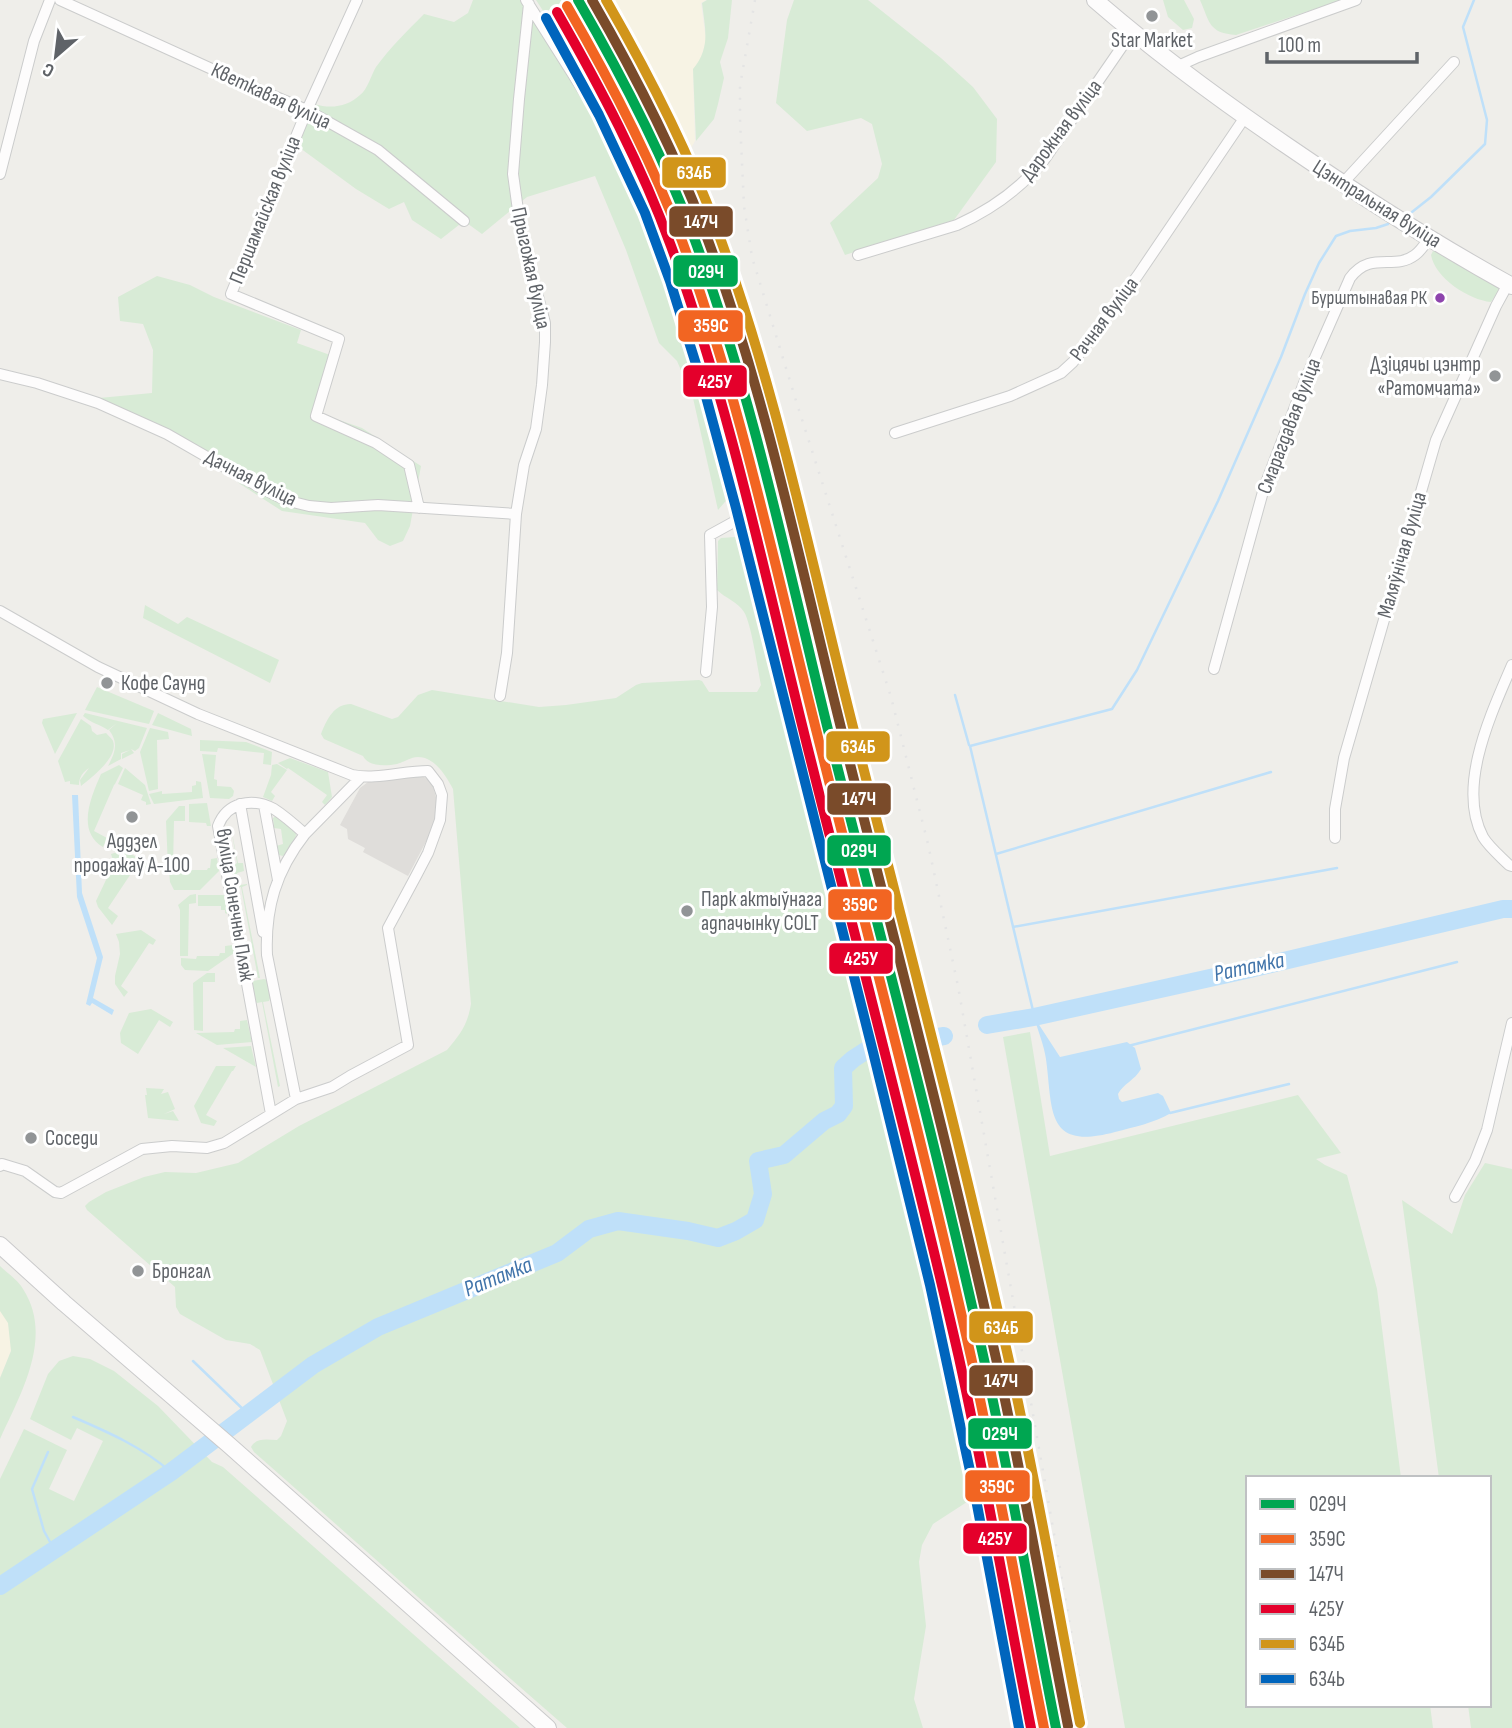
<svg xmlns="http://www.w3.org/2000/svg" width="1512" height="1728" viewBox="0 0 1512 1728" font-family="'Sofia Sans Condensed',sans-serif">
<style>
.commercial{fill:#f7f3e4}
.industrial{fill:#dfddda}
.green{fill:#d8ebd6}
.water{fill:#bfe0f9}
.lines{fill:none;stroke-linecap:round;stroke-linejoin:round}
.stream{stroke:#bfe0f9;stroke-width:2.5}
.river{stroke:#bfe0f9;stroke-width:18}
.street-casing{stroke:#cbcccc;stroke-width:12}
.secondary-casing{stroke:#cacacb;stroke-width:18}
.street{stroke:#fdfcfc;stroke-width:10}
.secondary{stroke:#fdfcfc;stroke-width:16}
.rail{stroke:#e4e4e4;stroke-width:2.5;stroke-dasharray:2 9;stroke-linecap:butt}
.rail-1-casing{stroke:#fff;stroke-width:16}
.rail-2-casing{stroke:#fff;stroke-width:16}
.rail-3-casing{stroke:#fff;stroke-width:16}
.rail-4-casing{stroke:#fff;stroke-width:16}
.rail-5-casing{stroke:#fff;stroke-width:16}
.rail-6-casing{stroke:#fff;stroke-width:16}
.rail-1{stroke:#00a651;stroke-width:10}
.rail-2{stroke:#f26522;stroke-width:10}
.rail-3{stroke:#7a4b2a;stroke-width:10}
.rail-4{stroke:#e4002b;stroke-width:10}
.rail-5{stroke:#d1951a;stroke-width:10}
.rail-6{stroke:#0065bd;stroke-width:10}
.poi-dot{fill:#919496;stroke:#fff;stroke-width:2.5}
.bus-dot{fill:#8e44ad;stroke:#fff;stroke-width:2.5}
.labels{text-anchor:middle;dominant-baseline:central;stroke-width:6;stroke-linejoin:round;paint-order:stroke}
.bus-label{font-size:19px;fill:#5f6368;stroke:#fff;text-anchor:end}
.poi-label{font-size:21px;fill:#5f6368;stroke:#fff;text-anchor:start}
.street-label{font-size:21px;fill:#5f6368;stroke:#fff}
.water-label{font-size:23px;font-style:italic;fill:#4174aa;stroke:#fff}
.line-badge{stroke:#fff;stroke-width:2.5}
.badge-label{font-size:19px;text-anchor:middle;font-weight:bold;fill:#fff}
</style>
<rect width="100%" height="100%" fill="#efeeea"/>
<path class="commercial" d="M604,0H706L701,3L706,40L701,59L693,70L695,141L686,157L621,29Z
M0,1295L12,1307L11,1351L0,1378Z"/>
<path class="industrial" d="M412,775H418L424,777L429,781L433,786L438,805L437,816L432,830L408,876L363,852L365,848L348,839L347,829L340,825L360,788L368,782L396,779Z"/>
<path class="green" d="M473,0H520L624,167L669,266L736,489L718,510L693,398L677,361L659,343L626,250L595,176L527,197L482,234L464,221L441,239L412,220L404,202L389,209L356,189L300,148L305,123L314,104C331,109 347,107 360,95C368,89 371,75 376,67C390,48 407,31 424,14L454,22L468,13Z
M536,0H565L645,151L644,154L611,115Z
M707,0H732L728,38L720,62L724,78L718,104L714,119L696,141L693,69C711,47 705,29 702,3Z
M794,0H868L941,58L973,87L997,119L996,162L954,220L845,255L830,223L878,178L882,164L872,124L861,118L807,131L776,103L787,20Z
M1163,0H1184L1194,19L1192,28L1183,30L1168,17Z
M1200,0H1342L1236,35C1209,33 1210,23 1200,0Z
M1433,251H1437L1498,286L1499,290L1491,302C1469,300 1435,278 1431,255Z
M157,276L190,285L214,297L301,330L297,343L330,355L319,413L362,428L421,466L410,526L403,541L390,546L378,540L365,523L282,511L240,484L212,455L99,398L152,393L153,350L143,324L120,321L118,297Z
M749,536L752,540L795,744L857,1014L877,1087L975,1487L974,1494L970,1500L933,1524L922,1545L919,1562L926,1626L914,1699L923,1728H567C462,1637 359,1544 254,1452L251,1447C257,1437 267,1440 277,1440L281,1436L287,1421L260,1350L250,1344L226,1340L180,1314L176,1307L175,1287L87,1210L85,1206L89,1202L106,1192L144,1177L165,1172L196,1173L238,1163L299,1126L447,1050C461,1033 467,1026 471,1004L453,789C446,776 435,757 418,757C411,757 404,762 397,764C386,766 368,767 363,756L324,739L321,734C327,719 334,704 351,704L392,719L398,717L418,695L432,690L539,707L566,705L616,698L636,685L642,683L699,680L702,681L709,692H757L761,685C758,670 751,622 744,612C738,602 725,598 717,590L718,541L721,538Z
M145,605L178,624L187,617L279,660L270,683L143,618Z
M97,687L154,711L149,724L85,710Z
M77,713L55,754L42,723L43,719Z
M85,713L147,728L139,748L135,751L131,749L134,753L122,759V754L130,750L121,753V759L108,766C115,753 119,743 109,730L117,723L108,730C99,724 91,723 83,716Z
M158,713L191,729L192,736L152,725Z
M81,719L91,726L92,731L97,735L106,733C107,734 112,739 113,741C119,757 91,778 81,786L80,780L89,768C83,772 79,777 79,785L70,784V781L65,782L58,761Z
M150,728L168,732L169,739L157,740L158,789L149,791L140,752Z
M200,740L246,742L272,752L271,765L263,764L264,753L218,748L217,752L200,751Z
M202,754L216,755L214,779L217,780V786L231,787L234,791L233,796L229,799L210,798Z
M290,758L328,772L332,797L325,805L322,802L327,795L288,768L287,769L278,763Z
M277,764L287,770L271,792L275,796L272,801L263,797L271,775L272,765Z
M119,765L123,768L115,784L114,785L94,831L107,838L103,847C76,831 91,797 101,774Z
M125,768L145,785L151,804L146,805V802L141,800L143,795L118,784Z
M196,781L201,782L203,798L154,804L149,794L162,791V794L192,792V786L196,785Z
M207,803L211,826H207L206,823L189,822V804Z
M179,806H185V821H174L173,867H168L166,821Z
M276,816L296,831C297,840 290,850 283,856L279,855L276,846L283,844L281,829L274,828L273,818Z
M231,828L238,863H243L244,871L237,873L240,885L247,884V885L242,887L260,978H258L241,887H234L230,868L237,863Z
M124,850L152,866L149,870L138,863L108,908L118,916L112,925L98,907L96,901L114,863L111,854Z
M217,858L219,871L200,890H174L170,882L169,870H207L208,868H210L211,859Z
M196,894V903L189,904L188,956H180V910L178,905L190,895Z
M198,895H224L227,914L225,913V910H221V906H198Z
M141,930L156,940L153,945L149,943L121,986L128,992L124,997L115,984V976L120,954L119,942L116,934Z
M233,945L234,953L208,971L185,970L181,965V958L196,959L197,956H219L220,953H225V946Z
M207,973H215V982H203V1031L194,1030L193,983Z
M264,979L267,980L270,998L269,1001L263,1002L280,1086L278,1087L262,1002L257,1003L255,1001L251,984L253,981Z
M151,1009L173,1022L170,1027L159,1020L138,1054L121,1043L120,1033L129,1013Z
M247,1020L252,1042L217,1045L196,1033L234,1032L235,1029H240V1021Z
M1030,1032L1050,1156L1298,1095L1341,1153L1316,1159L1325,1165L1347,1175L1377,1289L1401,1478H1248V1705H1430L1433,1728H1125L1003,1037Z
M251,1046L256,1067L223,1048Z
M216,1066H236L233,1071H232L206,1115L217,1121L214,1126L201,1123L194,1106Z
M146,1088L164,1089L161,1094L168,1092L175,1109L164,1114L173,1111L179,1121L148,1118L145,1095H147Z
M1485,1163L1512,1169V1728H1471L1468,1705H1489V1478H1439L1402,1200L1452,1234L1465,1195Z
M0,1266C7,1273 18,1280 23,1289C54,1337 21,1393 0,1439V1378L11,1351L8,1323L0,1311Z
M73,1356L90,1359L114,1371L158,1406L212,1462L223,1467L520,1728H0V1479L24,1429L67,1450L49,1489L74,1501L103,1441L77,1428L71,1440L30,1419L48,1374L59,1361Z"/>
<path class="water" d="M72,795H78L82,893L103,957L93,998L114,1010L112,1015L92,1003L90,1006L86,1004L97,958L77,897Z
M1034,1017L1060,1057L1127,1042L1135,1048L1141,1069C1135,1080 1123,1084 1118,1094L1119,1099L1122,1102L1158,1093L1163,1096L1171,1113C1154,1123 1134,1127 1115,1132C1045,1151 1053,1110 1046,1059C1044,1045 1038,1031 1034,1017Z"/>
<g class="lines">
<path class="stream" d="M1412,212L1431,197L1485,144L1487,120L1463,27L1474,0
M955,695L969,745
M996,854L1271,772
M1013,927L1337,868
M1035,1019L970,746L1112,709L1137,670L1218,501L1281,357L1305,294L1319,263L1336,236L1350,231L1376,228L1388,224
M1128,1046L1457,962
M1170,1113L1289,1084
M193,1361L249,1415
M73,1417C108,1432 142,1447 171,1472
M48,1452L32,1489L44,1531L55,1551"/>
<path class="river" d="M987,1025L1034,1017L1246,970L1503,909H1512
M0,1586L171,1472L313,1365L378,1327L557,1253L589,1229L618,1221L688,1231L718,1238L736,1231L755,1220L763,1194L758,1161L784,1155L824,1121L838,1114L844,1106L843,1068L853,1059L870,1048L944,1036"/>
<g class="street-casing">
<path id="street" d="M60,0L236,80L307,110L378,150L464,221
M357,0L307,110L231,294L339,339L316,416L376,443L409,465L419,508
M526,0L586,95L625,145L638,166L690,275L701,302L724,393L757,504L874,981
M1176,67L1198,57L1356,0
M0,174L34,41L50,0
M1342,184L1454,62
M858,255L957,225C990,210 1021,188 1044,160L1132,32
M0,374L37,383L98,403L167,434L261,488L285,500L309,506L331,508L378,505L516,514
M895,433L1010,396L1061,373L1073,362L1138,275L1245,117
M0,611L98,667L198,714L352,775C376,780 403,771 428,771L438,784L442,795L440,820L428,853L416,876L388,928L408,1045L350,1076L332,1087L296,1099L224,1143L207,1148L172,1146L142,1149L61,1193L55,1192L25,1171L2,1164L0,1166
M1512,665C1492,712 1456,786 1483,837C1489,847 1500,856 1509,865L1512,866
M1214,669L1264,488L1306,378L1350,278C1371,250 1394,271 1415,255C1421,251 1425,244 1429,238
M706,672L712,607L710,535L741,518L757,504
M500,696L507,653L516,514L524,465L536,429L542,385L545,342V323L521,232L513,174L519,99L529,4
M240,804L263,932
M264,805L278,880
M305,834L361,777
M1335,838V809L1344,758L1436,440L1496,306L1508,284
M271,1114L218,826C227,802 252,797 274,809C285,816 295,825 305,834C276,871 265,908 267,955L296,1099
M1455,1197L1475,1161L1487,1130L1512,1023
M991,1493L1029,1694L1033,1728"/>
</g>
<g class="secondary-casing">
<path id="secondary" d="M1095,0C1156,53 1220,100 1286,145C1359,195 1434,243 1512,286
M0,1245L64,1303L229,1445L548,1728"/>
</g>
<use href="#street" class="street"/>
<use href="#secondary" class="secondary"/>
<path class="rail" d="M755,0L740,86V119L744,206L752,257L797,404L891,697L928,844L958,986L1088,1728"/>
<g class="rail-1-casing">
<path id="rail-1" d="M578,0C622,76 662,153 693,235C755,402 790,578 833,750C884,951 938,1152 983,1355C1011,1479 1031,1604 1056,1728"/>
</g>
<g class="rail-2-casing">
<path id="rail-2" d="M567,6C611,82 651,159 682,241C743,407 778,582 822,753C872,954 926,1154 971,1357C998,1480 1019,1604 1044,1728"/>
</g>
<g class="rail-3-casing">
<path id="rail-3" d="M592,0C634,73 673,148 703,227C766,392 801,569 844,740C895,944 949,1148 995,1354C1023,1477 1043,1602 1068,1726"/>
</g>
<g class="rail-4-casing">
<path id="rail-4" d="M557,12C600,87 641,164 671,246C732,412 767,586 810,757C860,957 913,1157 959,1358C986,1481 1007,1605 1031,1728"/>
</g>
<g class="rail-5-casing">
<path id="rail-5" d="M606,0C648,73 687,148 716,227C777,390 811,562 854,731C906,938 961,1144 1007,1352C1035,1475 1056,1599 1080,1723"/>
</g>
<g class="rail-6-casing">
<path id="rail-6" d="M546,18L599,115L645,213L670,281L705,393L736,508L873,1052L930,1285L975,1494L1019,1728"/>
</g>
<use href="#rail-1" class="rail-1"/>
<use href="#rail-2" class="rail-2"/>
<use href="#rail-3" class="rail-3"/>
<use href="#rail-4" class="rail-4"/>
<use href="#rail-5" class="rail-5"/>
<use href="#rail-6" class="rail-6"/>
</g>
<g class="poi-dot">
<circle cx="1152" cy="16" r="7"/>
<circle cx="1495" cy="376" r="7"/>
<circle cx="107" cy="683" r="7"/>
<circle cx="132" cy="817" r="7"/>
<circle cx="687" cy="911" r="7"/>
<circle cx="31" cy="1138" r="7"/>
<circle cx="138" cy="1271" r="7"/>
</g>
<circle class="bus-dot" cx="1440" cy="298" r="6"/>
<g class="labels">
<g class="bus-label">
<text x="1427" y="298">Бурштынавая РК</text>
</g>
<g class="poi-label">
<text x="1152" y="40" text-anchor="middle">Star Market</text>
<text x="1481" y="364" text-anchor="end">Дзіцячы цэнтр<tspan x="1481" dy="24">«Ратомчата»</tspan></text>
<text x="121" y="683">Кофе Саунд</text>
<text x="132" y="841" text-anchor="middle">Аддзел<tspan x="132" dy="24">продажаў А-100</tspan></text>
<text x="701" y="899">Парк актыўнага<tspan x="701" dy="24">адпачынку COLT</tspan></text>
<text x="45" y="1138">Соседи</text>
<text x="152" y="1271">Бронгал</text>
</g>
<g class="street-label">
<text transform="translate(271 96) rotate(25)">Кветкавая вуліца</text>
<text transform="translate(1061 130) rotate(-53)">Дарожная вуліца</text>
<text transform="translate(1377 204) rotate(32)">Цэнтральная вуліца</text>
<text transform="translate(265 210) rotate(-68)">Першамайская вуліца</text>
<text transform="translate(531 268) rotate(78)">Прыгожая вуліца</text>
<text transform="translate(1104 319) rotate(-53)">Рачная вуліца</text>
<text transform="translate(1289 426) rotate(-69)">Смарагдавая вуліца</text>
<text transform="translate(251 478) rotate(27)">Дачная вуліца</text>
<text transform="translate(1402 555) rotate(-74)">Маляўнічая вуліца</text>
<text transform="translate(235 905) rotate(81)">вуліца Сонечны Пляж</text>
</g>
<g class="water-label">
<text transform="translate(1249 967) rotate(-12)">Ратамка</text>
<text transform="translate(498 1277) rotate(-22)">Ратамка</text>
</g>
</g>
<g class="line-badge">
<rect x="661" y="156" width="66" height="33" rx="7" fill="#d1951a"/>
<rect x="668" y="205" width="66" height="33" rx="7" fill="#7a4b2a"/>
<rect x="672" y="254" width="67" height="34" rx="7" fill="#00a651"/>
<rect x="677" y="309" width="67" height="34" rx="7" fill="#f26522"/>
<rect x="682" y="364" width="66" height="34" rx="7" fill="#e4002b"/>
<rect x="825" y="730" width="66" height="33" rx="7" fill="#d1951a"/>
<rect x="826" y="782" width="66" height="34" rx="7" fill="#7a4b2a"/>
<rect x="826" y="834" width="66" height="33" rx="7" fill="#00a651"/>
<rect x="827" y="888" width="66" height="33" rx="7" fill="#f26522"/>
<rect x="828" y="942" width="66" height="33" rx="7" fill="#e4002b"/>
<rect x="968" y="1310" width="66" height="34" rx="7" fill="#d1951a"/>
<rect x="968" y="1364" width="66" height="33" rx="7" fill="#7a4b2a"/>
<rect x="967" y="1417" width="66" height="33" rx="7" fill="#00a651"/>
<rect x="964" y="1469" width="67" height="34" rx="7" fill="#f26522"/>
<rect x="962" y="1522" width="66" height="33" rx="7" fill="#e4002b"/>
</g>
<g class="badge-label">
<text x="694" y="179">634Б</text>
<text x="701" y="228">147Ч</text>
<text x="706" y="278">029Ч</text>
<text x="711" y="332">359С</text>
<text x="715" y="388">425У</text>
<text x="858" y="753">634Б</text>
<text x="859" y="805">147Ч</text>
<text x="859" y="857">029Ч</text>
<text x="860" y="911">359С</text>
<text x="861" y="965">425У</text>
<text x="1001" y="1334">634Б</text>
<text x="1001" y="1387">147Ч</text>
<text x="1000" y="1440">029Ч</text>
<text x="997" y="1493">359С</text>
<text x="995" y="1545">425У</text>
</g>
<rect x="1246" y="1476" width="245" height="231" fill="#ffffff" stroke="#bfc1c3" stroke-width="2"/>
<rect x="1260" y="1499" width="35" height="10" fill="#00a651" stroke="#bfc1c3" stroke-width="2"/>
<text x="1309" y="1511" font-size="21" fill="#5f6368">029Ч</text>
<rect x="1260" y="1534" width="35" height="10" fill="#f26522" stroke="#bfc1c3" stroke-width="2"/>
<text x="1309" y="1546" font-size="21" fill="#5f6368">359С</text>
<rect x="1260" y="1569" width="35" height="10" fill="#7a4b2a" stroke="#bfc1c3" stroke-width="2"/>
<text x="1309" y="1581" font-size="21" fill="#5f6368">147Ч</text>
<rect x="1260" y="1604" width="35" height="10" fill="#e4002b" stroke="#bfc1c3" stroke-width="2"/>
<text x="1309" y="1616" font-size="21" fill="#5f6368">425У</text>
<rect x="1260" y="1639" width="35" height="10" fill="#d1951a" stroke="#bfc1c3" stroke-width="2"/>
<text x="1309" y="1651" font-size="21" fill="#5f6368">634Б</text>
<rect x="1260" y="1674" width="35" height="10" fill="#0065bd" stroke="#bfc1c3" stroke-width="2"/>
<text x="1309" y="1686" font-size="21" fill="#5f6368">634Ь</text>
<g transform="translate(56 56) rotate(208)" stroke="#ffffff" stroke-width="5" paint-order="stroke">
<path d="M0-5L12 26L0 18L-12 26Z" fill="#5f6368"/>
<text y="-10" font-size="19" font-weight="bold" text-anchor="middle" fill="#5f6368">С</text>
</g>
<path d="M1267 52v10h150v-10" fill="none" stroke="#5f6368" stroke-width="3.5"/>
<text x="1278" y="52" font-size="21" fill="#5f6368" stroke="#ffffff" stroke-width="5" paint-order="stroke">100 m</text>
</svg>
